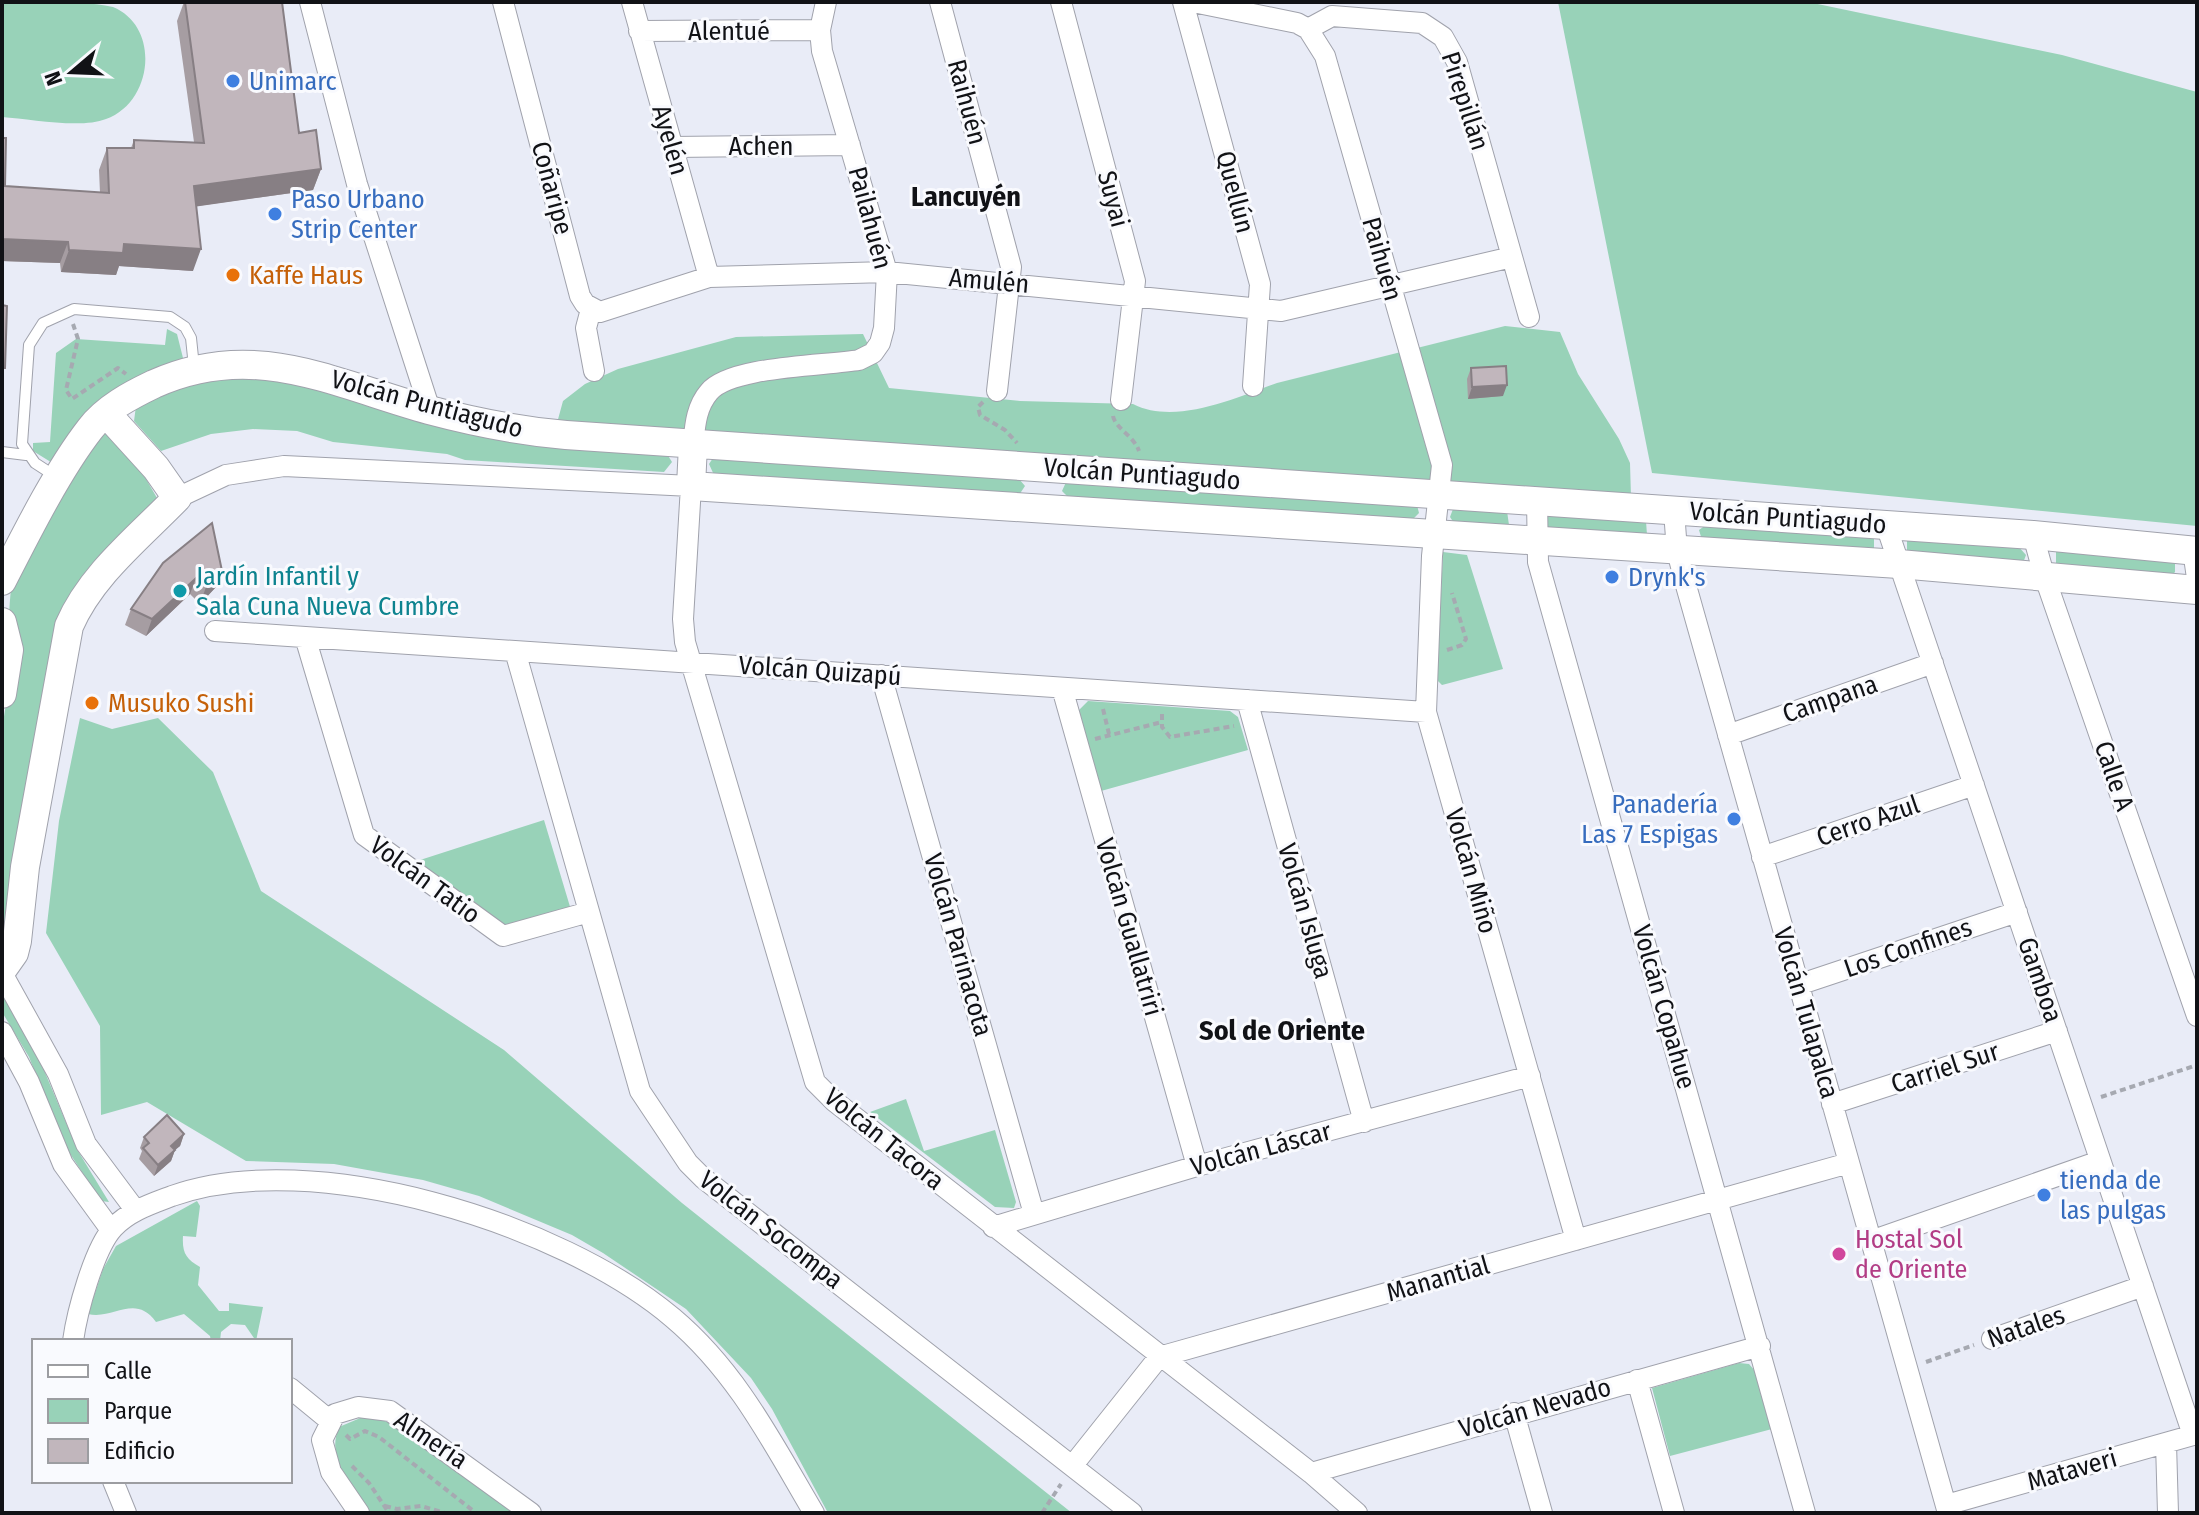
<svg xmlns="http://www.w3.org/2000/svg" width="2199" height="1515" viewBox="0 0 2199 1515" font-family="'Fira Sans Condensed',sans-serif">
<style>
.green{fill:#98d2b8}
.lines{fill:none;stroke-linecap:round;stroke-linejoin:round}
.service-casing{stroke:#a0a2ac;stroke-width:12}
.minor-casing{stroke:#a0a2ac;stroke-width:22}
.secondary-casing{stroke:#a0a2ac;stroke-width:30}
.path{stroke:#a6a9b1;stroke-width:4;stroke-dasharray:6 4;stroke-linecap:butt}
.service{stroke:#fff;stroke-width:10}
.minor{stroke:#fff;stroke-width:20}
.secondary{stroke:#fff;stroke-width:28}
.wall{fill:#a69da2}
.shaded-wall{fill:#877f84}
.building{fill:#c1b6bc;stroke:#877f84;stroke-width:2}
.shop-dot{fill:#3f7fe0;stroke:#f9fafe;stroke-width:3}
.food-dot{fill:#e8710a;stroke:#f9fafe;stroke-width:3}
.culture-dot{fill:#0f9aa8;stroke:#f9fafe;stroke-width:3}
.hotel-dot{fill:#d1479c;stroke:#f9fafe;stroke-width:3}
.labels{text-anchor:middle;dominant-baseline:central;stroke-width:6;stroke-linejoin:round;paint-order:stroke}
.street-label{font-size:26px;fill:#111216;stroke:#f9fafe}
.shop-label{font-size:26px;fill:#366cbe;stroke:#f9fafe;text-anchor:start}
.food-label{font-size:26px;fill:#c56008;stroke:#f9fafe;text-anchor:start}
.culture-label{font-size:26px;fill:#0d838f;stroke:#f9fafe;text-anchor:start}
.hotel-label{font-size:26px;fill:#b23c85;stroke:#f9fafe;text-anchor:start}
.neighbourhood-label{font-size:28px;font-weight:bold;fill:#111216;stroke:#f9fafe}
</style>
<rect width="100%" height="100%" fill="#e9ecf7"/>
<path class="green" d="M2,2C35,2 81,0 113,7C161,27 153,102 106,119C81,129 30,119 2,117Z
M1558,2H1808L2062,55L2197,92V526L1652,473Z
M1505,326L1560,332L1578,374L1619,439L1630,463L1631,497L557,423L563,401L585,384L618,369L736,337L863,334L889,388L1020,401L1133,404C1176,426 1238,397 1277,383Z
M167,329L177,334L184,362L54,464L33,451V443L50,442L56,353L76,339L165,345Z
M235,373L667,454L672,462L664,472L465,460L447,454L333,442L297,431L253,429L211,434L161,451L134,421L136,406L166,389Z
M106,434L131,453L157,498L55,636L2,937V726C14,676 4,626 13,576L100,435Z
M713,458L1019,479L1025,486L1019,495L714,475L709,464Z
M1067,480L1417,505L1419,513L1413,519L1069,498L1062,491Z
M1453,509L1507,511L1509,525L1454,523L1450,517Z
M1546,514L1646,521L1647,535L1550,533L1543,518Z
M1706,525L1874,535V549L1702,540L1699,530Z
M1907,540L2018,546L2026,555L2023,563L1907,553Z
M2056,551L2171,559L2175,563V572L2172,575L2056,565Z
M1443,552L1467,555L1503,669L1442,685L1437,680Z
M1088,701L1230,711L1238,717L1248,750L1101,791L1078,711Z
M80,718L112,729L158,718L213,772L261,891L504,1050L682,1203L1072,1513H828L772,1409L751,1378L686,1309L603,1253L572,1235L479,1196L423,1180L334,1164L246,1161L147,1102L101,1115L100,1026L46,933L59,821Z
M544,820L571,910L507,930L417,861Z
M5,998L41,1063L78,1151L109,1202L101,1201L63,1143L29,1057L2,1012V999Z
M906,1099L924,1151L995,1130L1016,1202L1014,1208L995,1207L870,1112Z
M197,1201L200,1206L196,1237L183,1236C182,1253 186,1259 200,1267L198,1285L219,1311H229V1303L263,1307L256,1341L245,1325L231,1324L221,1332L220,1341H211L210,1336L184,1314L156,1322C135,1293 114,1320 88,1314L103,1269L116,1246Z
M1739,1363L1749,1364L1755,1371L1772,1429L1670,1456L1652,1388Z
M365,1416L392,1423L514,1513H369C353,1486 325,1460 339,1427Z"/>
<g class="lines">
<g class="service-casing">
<path id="service" d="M2,452L26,455
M55,476L35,463L22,444L29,345L43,323L74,309L170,317L185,327L191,338L194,367"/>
</g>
<g class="minor-casing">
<path id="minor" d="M310,2L357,184L430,410
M503,2L580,296L585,304L600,312L709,277L887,272L1281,311L1512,257
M632,2L709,277
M940,2L1011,267L997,391
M1061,2L1135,281L1121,400
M1183,2L1260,284L1253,386
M1193,2L1297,23L1308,29L1325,56L1442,465L1432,556L1426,712L1576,1240
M1308,29L1332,16L1422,23L1443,37L1457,62L1529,317
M639,31L820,30
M672,147L850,145
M591,309L586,328L594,371
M693,445C695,426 696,407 709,392C730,366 824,366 859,360L873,353L880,343L884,328L887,272L822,51L820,30L826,2
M177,498L226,475L284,466L691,486L683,619L685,642L815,1082L834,1101L1311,1473L1357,1513
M1537,500L1538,562L1805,1513
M1674,511L1677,551L1685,582L1948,1513
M1886,525L2193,1435
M2033,535L2044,575L2197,1016
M2193,550L2197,578
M215,631L1426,712
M305,637L364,835L503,936L589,912
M515,651L640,1091L688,1163L703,1178L1132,1513
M881,675L1034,1214
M1062,688L1197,1166
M1247,700L1364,1122
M1728,735L1933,663
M1762,857L1974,785
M2,973L58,1074L86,1144L136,1211
M1798,985L2017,912
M2,1032L29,1082L63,1164L111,1230
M1832,1104L2057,1031
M993,1227L1197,1166L1530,1076
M1871,1241L2100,1161
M1992,1339L2143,1286
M73,1341C77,1312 94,1249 113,1228C129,1211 151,1204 172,1196C313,1146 561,1223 673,1318C737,1372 772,1442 814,1513
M1637,1380L1674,1513
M290,1388L329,1420
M1514,1413L1542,1513
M2166,1443L2168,1513
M1073,1465L1159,1357L1849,1163
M1311,1473L1760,1346
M113,1481L126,1513
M1946,1505L2197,1434
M359,1513L331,1472L322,1440L335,1414L358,1407L390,1411L531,1513"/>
</g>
<g class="secondary-casing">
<path id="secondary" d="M693,445L691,486L1899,564L2197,590
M2,581C26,534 58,470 90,429C106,408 131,395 154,384C254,339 332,383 429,410C474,422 520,431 566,435L2033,535L2197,551
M2,622L9,650L2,694
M2,970L14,953L17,941L25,867L69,626C91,575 138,538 177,498L156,468L106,413"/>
</g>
<path class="path" d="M73,324L78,339L66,390L72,399L118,368L126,374
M983,402L978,407L980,415L1005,430L1017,443
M1113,416C1115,428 1134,436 1139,451
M1447,650L1462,645L1466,639L1452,593
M1103,709L1109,734
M1162,714V727L1170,737L1234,726
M1095,739L1162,722
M2101,1097L2197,1065
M1926,1362L1974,1345
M346,1435L350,1439L365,1431L379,1437L476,1513
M352,1466L369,1483L389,1513
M385,1506L397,1509L421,1506L445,1513
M1042,1513L1061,1484"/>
<use href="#service" class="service"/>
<use href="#minor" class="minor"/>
<use href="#secondary" class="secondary"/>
</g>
<path class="wall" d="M184,2H282L299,133L321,169L313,190L197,206L193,271L119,266L116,275L61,272L60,263L2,261V138L5,186L100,193L99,170L107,148H131L134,140L194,142L177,21Z
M1471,368L1503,396L1468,399L1467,379Z
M163,563L222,571L216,587L200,604L190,594L146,636L125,625L131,609Z
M184,1134L180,1146L175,1150L171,1161L154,1176L139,1159L142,1151L140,1148L144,1137Z"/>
<path class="shaded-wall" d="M321,169L313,190L186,208L194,186Z
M2,239L68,242L60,263L2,261Z
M124,244L201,249L193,271L119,266L116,275L61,272L69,250Z
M1507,385L1503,396L1468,399L1472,387Z
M222,571L216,587L200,604L206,587Z
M196,578L190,594L146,636L152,619Z
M184,1134L180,1146L175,1150L171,1161L154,1176L158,1165L171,1146Z"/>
<path class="building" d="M185,2H282L299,133L316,130L321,169L194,186L201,249L124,244L123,253L69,250L68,242L2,239V138H6L5,186L109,193L107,148H134V140L204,143Z
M2,305L7,306L5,368H2Z
M1506,366L1507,385L1472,387L1471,368Z
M212,523L222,571L206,587L196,578L152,619L131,609L163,563Z
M167,1115L184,1134L171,1146L175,1150L158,1165L143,1148L149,1143L144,1137Z"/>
<g class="shop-dot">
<circle cx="233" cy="81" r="8"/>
<circle cx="275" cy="214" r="8"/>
<circle cx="1612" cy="577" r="8"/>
<circle cx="1734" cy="819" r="8"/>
<circle cx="2044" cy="1195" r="8"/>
</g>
<g class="food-dot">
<circle cx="233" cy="275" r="8"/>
<circle cx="92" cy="703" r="8"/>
</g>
<circle class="culture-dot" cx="180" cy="591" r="8"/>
<circle class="hotel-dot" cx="1839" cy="1254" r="8"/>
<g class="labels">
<g class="street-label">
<text x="729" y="31">Alentué</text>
<text transform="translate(1465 101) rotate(72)">Pirepillán</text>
<text transform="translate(967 102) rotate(75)">Raihuén</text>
<text transform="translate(670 140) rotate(74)">Ayelén</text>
<text x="761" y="146">Achen</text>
<text transform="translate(552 188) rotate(75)">Coñaripe</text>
<text transform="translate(1235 192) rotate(75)">Quellún</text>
<text transform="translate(1113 199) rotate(75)">Suyai</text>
<text transform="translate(870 218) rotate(75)">Pailahuén</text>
<text transform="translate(1382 259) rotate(74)">Paihuén</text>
<text transform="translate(989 281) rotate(5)">Amulén</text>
<text transform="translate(427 404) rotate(15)">Volcán Puntiagudo</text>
<text transform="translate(1142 474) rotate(4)">Volcán Puntiagudo</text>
<text transform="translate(1788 518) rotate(4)">Volcán Puntiagudo</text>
<text transform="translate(820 671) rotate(4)">Volcán Quizapú</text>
<text transform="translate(1830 699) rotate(-19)">Campana</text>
<text transform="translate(2114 776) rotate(71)">Calle A</text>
<text transform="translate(1868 821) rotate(-19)">Cerro Azul</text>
<text transform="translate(1471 871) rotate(74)">Volcán Miño</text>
<text transform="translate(425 880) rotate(36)">Volcán Tatio</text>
<text transform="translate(1305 911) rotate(74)">Volcán Isluga</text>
<text transform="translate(1129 927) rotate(74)">Volcán Guallatriri</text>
<text transform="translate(958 945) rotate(74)">Volcán Parinacota</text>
<text transform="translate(1908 948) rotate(-19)">Los Confines</text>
<text transform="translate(2040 980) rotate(71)">Gamboa</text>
<text transform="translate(1664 1007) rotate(74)">Volcán Copahue</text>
<text transform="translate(1806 1013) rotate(74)">Volcán Tulapalca</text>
<text transform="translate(1945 1068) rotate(-18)">Carriel Sur</text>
<text transform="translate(884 1139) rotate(39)">Volcán Tacora</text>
<text transform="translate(1261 1149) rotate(-15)">Volcán Láscar</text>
<text transform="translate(771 1230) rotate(38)">Volcán Socompa</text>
<text transform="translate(1438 1279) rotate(-16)">Manantial</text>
<text transform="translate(2026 1327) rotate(-19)">Natales</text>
<text transform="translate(1535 1408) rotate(-16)">Volcán Nevado</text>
<text transform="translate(431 1440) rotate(34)">Almería</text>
<text transform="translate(2072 1470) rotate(-16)">Mataveri</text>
</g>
<g class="shop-label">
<text x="249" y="81">Unimarc</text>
<text x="291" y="199">Paso Urbano<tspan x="291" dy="30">Strip Center</tspan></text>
<text x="1628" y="577">Drynk's</text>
<text x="1718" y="804" text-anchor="end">Panadería<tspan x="1718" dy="30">Las 7 Espigas</tspan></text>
<text x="2060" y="1180">tienda de<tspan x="2060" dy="30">las pulgas</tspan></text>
</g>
<g class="food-label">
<text x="249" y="275">Kaffe Haus</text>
<text x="108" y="703">Musuko Sushi</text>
</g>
<g class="culture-label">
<text x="196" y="576">Jardín Infantil y<tspan x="196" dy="30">Sala Cuna Nueva Cumbre</tspan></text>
</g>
<g class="hotel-label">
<text x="1855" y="1239">Hostal Sol<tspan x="1855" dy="30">de Oriente</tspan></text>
</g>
<g class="neighbourhood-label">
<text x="966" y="196">Lancuyén</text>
<text x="1282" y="1030">Sol de Oriente</text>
</g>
</g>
<rect width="2199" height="1515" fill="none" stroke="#111216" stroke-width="8"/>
<rect x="32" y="1339" width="260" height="144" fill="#f9fafe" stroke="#9c9da1" stroke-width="2"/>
<rect x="48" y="1365" width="40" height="12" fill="#ffffff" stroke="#9c9da1" stroke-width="2"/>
<text x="104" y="1379" font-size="24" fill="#111216">Calle</text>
<rect x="48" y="1399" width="40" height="24" fill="#98d2b8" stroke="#9c9da1" stroke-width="2"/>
<text x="104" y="1419" font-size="24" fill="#111216">Parque</text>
<rect x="48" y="1439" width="40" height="24" fill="#c1b6bc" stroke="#9c9da1" stroke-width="2"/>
<text x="104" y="1459" font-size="24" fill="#111216">Edificio</text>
<g transform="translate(72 72) rotate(251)" stroke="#f9fafe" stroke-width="6" paint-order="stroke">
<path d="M0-6L14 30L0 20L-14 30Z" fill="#111216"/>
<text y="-12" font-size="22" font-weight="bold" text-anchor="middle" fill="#111216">N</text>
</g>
</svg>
